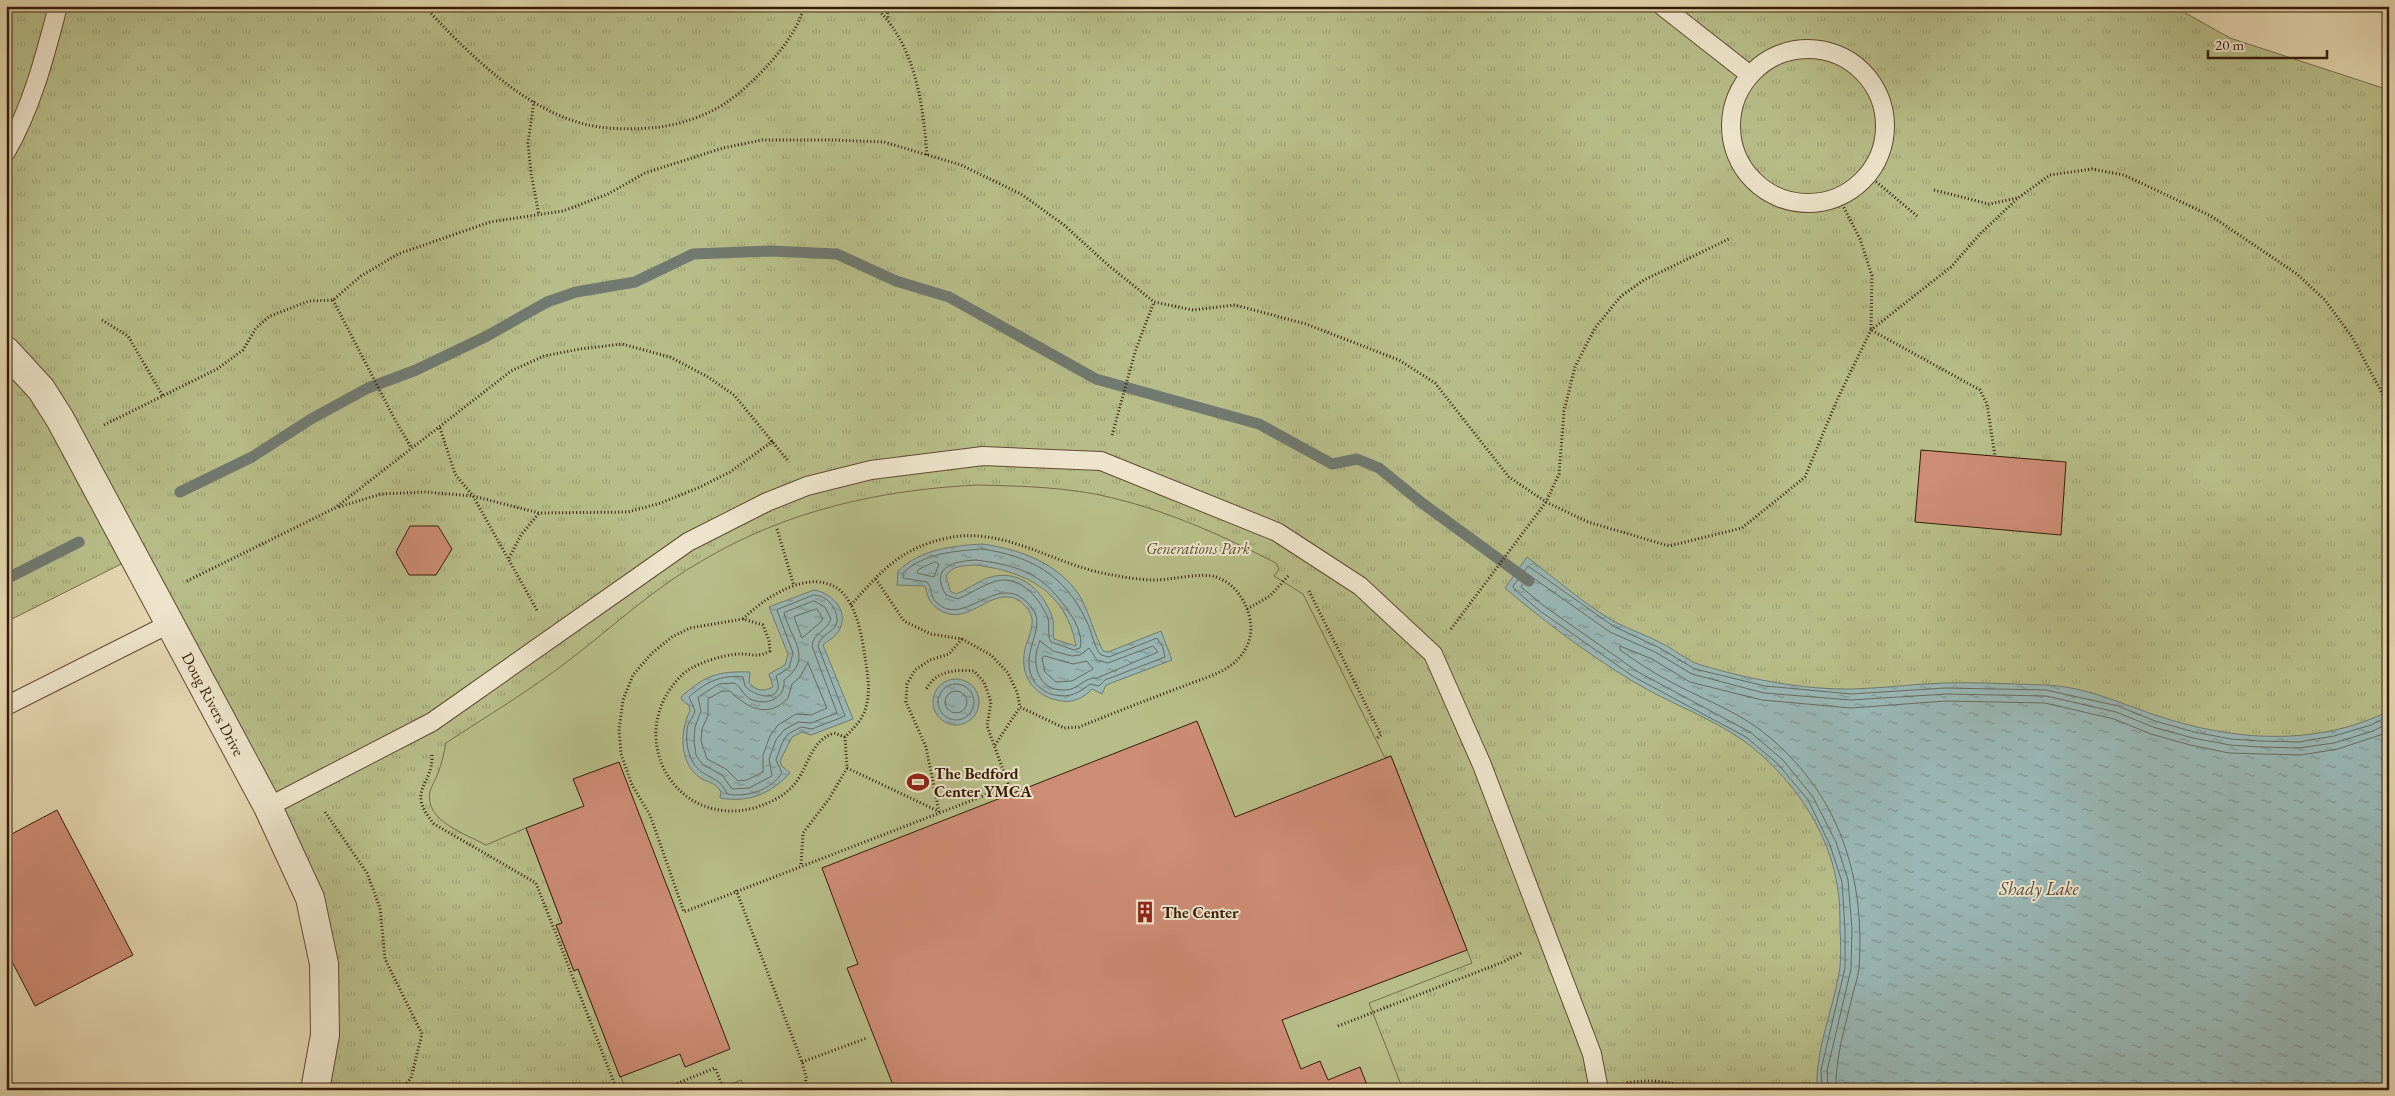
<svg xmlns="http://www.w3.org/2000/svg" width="2395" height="1096" viewBox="0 0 2395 1096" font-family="'EB Garamond',serif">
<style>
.grass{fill:url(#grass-tufts);stroke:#766c48}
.pitch{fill:#b7bd88;stroke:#766c48}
.water{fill:url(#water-ripples);stroke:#717970;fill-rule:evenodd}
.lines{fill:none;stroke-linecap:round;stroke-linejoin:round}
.shore{stroke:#686a5e;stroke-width:1}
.stream{stroke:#717970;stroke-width:11}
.building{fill:#cd8c75;stroke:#361c08}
.lane-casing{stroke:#624a32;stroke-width:20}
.street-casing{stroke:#624a32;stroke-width:30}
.path{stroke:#361c08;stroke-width:3;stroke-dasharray:1 2.5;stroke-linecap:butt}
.lane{stroke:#ede4cb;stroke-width:18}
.street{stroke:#ede4cb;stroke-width:28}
.labels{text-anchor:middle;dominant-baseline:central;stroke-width:4;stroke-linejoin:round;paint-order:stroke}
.park-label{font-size:16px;font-style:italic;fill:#5d4c2e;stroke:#ede4cb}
.street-label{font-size:16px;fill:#361c08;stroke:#ede4cb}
.poi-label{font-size:16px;font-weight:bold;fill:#361c08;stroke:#ede4cb;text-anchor:start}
.water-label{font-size:18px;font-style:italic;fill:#544a3c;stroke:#ede4cb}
</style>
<defs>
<pattern id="grass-tufts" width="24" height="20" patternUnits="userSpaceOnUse" patternTransform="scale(1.25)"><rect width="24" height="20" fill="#b7bd88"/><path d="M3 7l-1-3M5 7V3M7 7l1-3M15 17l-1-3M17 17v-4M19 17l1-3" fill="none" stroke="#9ea274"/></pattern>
<pattern id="water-ripples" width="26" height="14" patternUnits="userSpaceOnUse" patternTransform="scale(1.25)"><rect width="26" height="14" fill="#99b7b5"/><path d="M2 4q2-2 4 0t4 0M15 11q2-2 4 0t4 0" fill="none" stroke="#7e9491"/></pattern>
</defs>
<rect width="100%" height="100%" fill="#e4d6af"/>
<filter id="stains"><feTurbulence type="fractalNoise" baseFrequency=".004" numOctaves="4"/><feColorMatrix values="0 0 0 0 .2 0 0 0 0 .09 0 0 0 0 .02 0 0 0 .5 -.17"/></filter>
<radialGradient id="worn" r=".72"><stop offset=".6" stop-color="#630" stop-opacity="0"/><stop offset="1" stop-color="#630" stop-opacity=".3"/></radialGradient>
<path class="grass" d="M6,6H2173L2230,38L2389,90V1090H315L310,898L135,557L6,622Z"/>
<path class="pitch" d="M977,485C1022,486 1069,487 1113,498C1171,512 1223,536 1276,563L1279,569L1274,576L1303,594L1385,758L1391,756L1472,963L1369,1003L1403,1090H746L741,1080L715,1090H626L578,969L574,971L556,925L562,923L526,828L486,845C464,833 424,821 430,791C432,785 436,779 438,773C442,763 444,753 446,743C487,716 529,691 568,661C614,626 655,587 705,559C789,510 880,490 977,485Z"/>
<path class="water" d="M982,544C1019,549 1060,563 1081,598C1090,615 1094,634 1103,651L1108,652L1161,631L1172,660L1106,685L1102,694L1092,689C1085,697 1073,703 1062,701C1038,698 1021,680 1024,655C1025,640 1038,625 1029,611C1024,604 1017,597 1008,597C986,595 968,623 943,612C931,606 928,599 925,586L897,585L898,571C921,549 952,546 982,544ZM976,565C1027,572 1066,591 1076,646L1054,639C1052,631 1055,624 1052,617C1044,592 1022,571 995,576C982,578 969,589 956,594L950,591L946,576C952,565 964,566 976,565Z
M1527,557C1556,579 1584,604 1615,622C1630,630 1646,635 1661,643C1674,649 1687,661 1701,665C1747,679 1805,690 1853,689C1884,688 1914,684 1944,683C1977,682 2011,684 2045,685C2084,686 2122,704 2158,716C2234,741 2316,747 2389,711V1090H1817C1815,1048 1834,1009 1840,967C1841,955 1841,942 1840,930C1840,915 1840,899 1837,884C1828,828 1789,774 1744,741C1710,717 1669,703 1634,682C1589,655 1545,622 1505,588Z
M814,590C833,593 851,613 838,632C834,638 827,641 823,645L853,719L811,735L802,732L792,737L780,761L782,766L790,773C771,794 748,803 720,798L721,792C716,783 710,783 702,779C679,765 679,732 690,711L689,706L681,699L682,696C706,675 718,671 750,672L749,683C757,691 763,692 773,687L769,674L785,665L788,654L769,607Z
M933 702a23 23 0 1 1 46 0a23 23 0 1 1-46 0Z"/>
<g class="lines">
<path class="shore" d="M982,549C1030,556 1064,574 1086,620C1092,631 1093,646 1101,655L1109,657L1157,638L1163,648L1165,657L1105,680L1099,686L1090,684C1079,693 1070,698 1055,695C1048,694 1041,689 1036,684C1015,655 1049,629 1032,608C1000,565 965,631 936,602C930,596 932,587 927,582L903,578V573C924,553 955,551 982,549Z
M976,560C1023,566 1045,575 1071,615C1077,624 1083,638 1080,648L1074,650L1051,642C1046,634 1051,625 1047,616C1038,596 1018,573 993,582C981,586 970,594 958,599L946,595C929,567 954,561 976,560Z
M935,562L939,564L934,577L917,573L918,570Z
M814,595C823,596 828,599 833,607C847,632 821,630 818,646L845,716L812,729L801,727L788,734L782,743L776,760L782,773C771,790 746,798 727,794C722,782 717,781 705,774C689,766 684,742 688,725C690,720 694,716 695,711L689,697C704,683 722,674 743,677L745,686C751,693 772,703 778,689C779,685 777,680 776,676L789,668L793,653L777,610Z
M814,601L825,607L831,619C827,631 813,633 812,646L837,713L811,723L798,722L784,730L776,740L769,759L772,776L749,788L732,789L722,775L702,764L696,755L694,741L695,727L701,711L698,697L719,684L734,683C740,685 743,695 750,699C767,707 786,698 784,680C814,658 791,640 784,613Z
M817,609L822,617V621L802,638L794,617Z
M1040,641L1053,651L1072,656L1080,655L1089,648L1097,660L1108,663L1153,646L1158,652L1097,678C1084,677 1078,690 1065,690C1037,692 1030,661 1040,641Z
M1045,656L1073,664L1087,661L1093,669L1072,681L1056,682L1045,672L1042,658Z
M808,663L827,708L811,715L796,714L778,725L770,736L763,755V772L747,780L738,781L726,769L707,759L701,741L702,729L708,715V699L722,691H730C746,707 768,720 788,698L792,684L800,677Z
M938 702a18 18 0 1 1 36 0a18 18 0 1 1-36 0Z
M945 702a11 11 0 1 1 22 0a11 11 0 1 1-22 0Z
M1822,1090L1821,1070L1845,968V930L1842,882L1830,845L1808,800L1778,764L1746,737L1634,677L1540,611L1514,589L1513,586L1528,566L1613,626L1658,647L1695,669L1765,686L1851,694L1945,688L2046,690L2118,706L2155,721L2194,732L2231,739L2261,741L2299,742L2334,736L2371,725L2389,716
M1828,1090L1827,1071L1851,969L1852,929L1848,880L1836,842L1813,797L1783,760L1750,732L1638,672L1544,606L1521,587L1529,575L1610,632L1655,652L1692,674L1764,693L1851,700L1946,694L2046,696L2116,712L2153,727L2193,738L2230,745L2261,747L2299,748L2334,743L2373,731L2389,723
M1836,1090C1835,1058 1845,1028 1852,997C1854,988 1858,978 1859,968C1866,871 1835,784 1755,726C1729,708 1698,697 1671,682C1653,673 1636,661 1620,650V646L1652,659L1690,682L1762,700L1851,708L1946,701L2045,703L2114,719L2151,734L2190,745L2229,753L2301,755L2338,749L2389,732"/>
<path class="stream" d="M180,492L252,457L311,419L368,388L416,370L487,336L547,302L576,292L635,282L693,254L771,251L837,254L896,281L949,297L1096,379L1259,424L1332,464L1357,459L1379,468L1422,503L1529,581
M6,579L79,542"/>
</g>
<path class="building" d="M1921,450L2066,462L2061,535L1915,522Z
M410,526H438L452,549L436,575H409L396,552Z
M1197,721L1235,817L1391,756L1467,950L1282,1020L1301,1069L1320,1061L1328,1080L1360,1067L1369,1090H895L847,968L858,964L822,868Z
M619,762L730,1049L685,1067L680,1054L620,1077L578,969L574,971L556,925L562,923L526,828L584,806L573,779Z
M57,810L133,955L35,1006L6,950V837Z"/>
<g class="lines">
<g class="lane-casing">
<path id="lane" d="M1662,6L1750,75
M1731 126a77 77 0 1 1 154 0a77 77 0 1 1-154 0Z
M6,152C32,107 45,56 58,6
M6,706L171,623
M268,807L432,722L688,542L767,502L807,486L871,470L983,456L1101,461L1277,532L1360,586L1433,654L1482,765L1592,1054L1599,1090"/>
</g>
<g class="street-casing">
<path id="street" d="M6,351L41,389L60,419L268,807L310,898L324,964L325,1035L315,1090"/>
</g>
<path class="path" d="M424,6C466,51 517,103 577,122C602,130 634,130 660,127C693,122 723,109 747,86C768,67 798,34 804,6
M874,6C915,43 923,103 927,155
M887,6L888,18
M534,101L528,143L531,173L539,215
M1868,175L1917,216
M1934,190L1989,204L2017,198
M1839,198L1860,239L1872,276L1871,330L1980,390L1987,404L1995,456
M333,300L394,418L411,447
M102,320L128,336L163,396
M104,425L217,369L243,350L256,328L270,316L309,301L333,300L361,276L398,254L490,222L563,211L608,194L645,173L723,148L762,140H834L884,142L961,165L1021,194L1064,225L1108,265L1154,302L1193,310L1235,305L1306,324L1399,360L1435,383L1509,477L1546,502L1588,522L1669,546L1742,528L1805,477L1837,400L1871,330L1951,267L1981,233L2018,198L2050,175L2092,169L2124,175L2211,216L2297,274L2325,300L2352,337L2389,406
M440,428L455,474L473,496L538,612
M1112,435L1136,349L1154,302
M339,507L381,494L425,492L473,496L539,513L628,512L661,503L700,487L730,472L773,441
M777,529L794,586
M509,558L521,535L539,513
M187,581L335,508L511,371L544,356L580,349L622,344L670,357L708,377L734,395L789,462
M1309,591L1381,735L1376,739
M851,605C881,571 901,548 947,538C1004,526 1053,564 1107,574C1123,577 1139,580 1156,580C1171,580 1202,572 1216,577C1233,583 1244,597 1249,615C1254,633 1249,649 1235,662C1222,674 1201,679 1184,686C1149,699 1114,713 1079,727L1064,728L1020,707L1017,692L1008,673L991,655L962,639L931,634L904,621L875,578
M1247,609L1270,596L1289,575
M743,619C764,598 807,569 837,588C856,601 862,636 865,657C868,677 872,698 862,717C858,724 851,731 845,737L847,768L829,799L803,833L801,865
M1451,629L1546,502L1559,474L1564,411L1575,367L1595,328L1621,296L1644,280L1731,238
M845,737L834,733C808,742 809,770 791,788C781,798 767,804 754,808C673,829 623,734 681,676C692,664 724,654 741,654C754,654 757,658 770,651L769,640L763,625L743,619L690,628L672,637L652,653L633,675L623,700L619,729L621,754L632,785L650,815L684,912L1009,786L987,726L991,702L984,682L974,671C955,669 935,671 926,690
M995,745L1020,707
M432,755C433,787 405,789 434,824L536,883L617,1090
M847,768L938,811
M325,812L367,873L380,908L385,959L422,1034L411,1078L401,1090
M939,812L926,747L906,702L907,684L915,670L930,660L949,654L962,639
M736,890L802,1062L806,1077L805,1090
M1338,1026L1503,962L1523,952
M802,1062L867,1038
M1627,1083C1649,1079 1672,1081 1692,1090
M661,1090L715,1068L724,1090"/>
<use href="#lane" class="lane"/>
<use href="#street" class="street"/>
</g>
<defs>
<g id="stadium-bare" transform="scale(1.725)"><path d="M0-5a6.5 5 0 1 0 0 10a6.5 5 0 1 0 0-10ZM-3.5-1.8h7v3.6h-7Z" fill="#8f2418" stroke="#ede4cb" stroke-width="2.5" paint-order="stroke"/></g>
<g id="building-bare" transform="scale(1.725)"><path d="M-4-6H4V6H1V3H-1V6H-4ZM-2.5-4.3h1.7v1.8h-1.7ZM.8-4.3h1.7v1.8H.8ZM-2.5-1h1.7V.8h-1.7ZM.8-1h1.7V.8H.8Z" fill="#8f2418" stroke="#ede4cb" stroke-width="2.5" paint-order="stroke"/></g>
</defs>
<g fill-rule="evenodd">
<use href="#stadium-bare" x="918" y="782"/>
<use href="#building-bare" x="1145" y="912"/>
</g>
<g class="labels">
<g class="park-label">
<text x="1198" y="548">Generations Park</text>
</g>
<g class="street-label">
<text transform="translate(213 704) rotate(62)">Doug Rivers Drive</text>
</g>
<g class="poi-label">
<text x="934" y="773">The Bedford<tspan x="934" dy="18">Center YMCA</tspan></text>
<text x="1162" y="912">The Center</text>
</g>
<g class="water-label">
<text x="2039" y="888">Shady Lake</text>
</g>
</g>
<rect width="2395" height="1096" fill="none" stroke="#e4d6af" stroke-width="25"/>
<rect x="8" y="8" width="2380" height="1081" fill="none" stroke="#361c08" stroke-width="2.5"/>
<rect x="12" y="12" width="2370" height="1071" fill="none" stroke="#361c08"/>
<path d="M2208 50v8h119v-8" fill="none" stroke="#361c08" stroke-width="2.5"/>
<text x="2215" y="50" font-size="15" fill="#361c08" stroke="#ede4cb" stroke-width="4" paint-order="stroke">20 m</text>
<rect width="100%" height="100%" filter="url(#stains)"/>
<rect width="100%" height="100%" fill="url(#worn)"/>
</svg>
